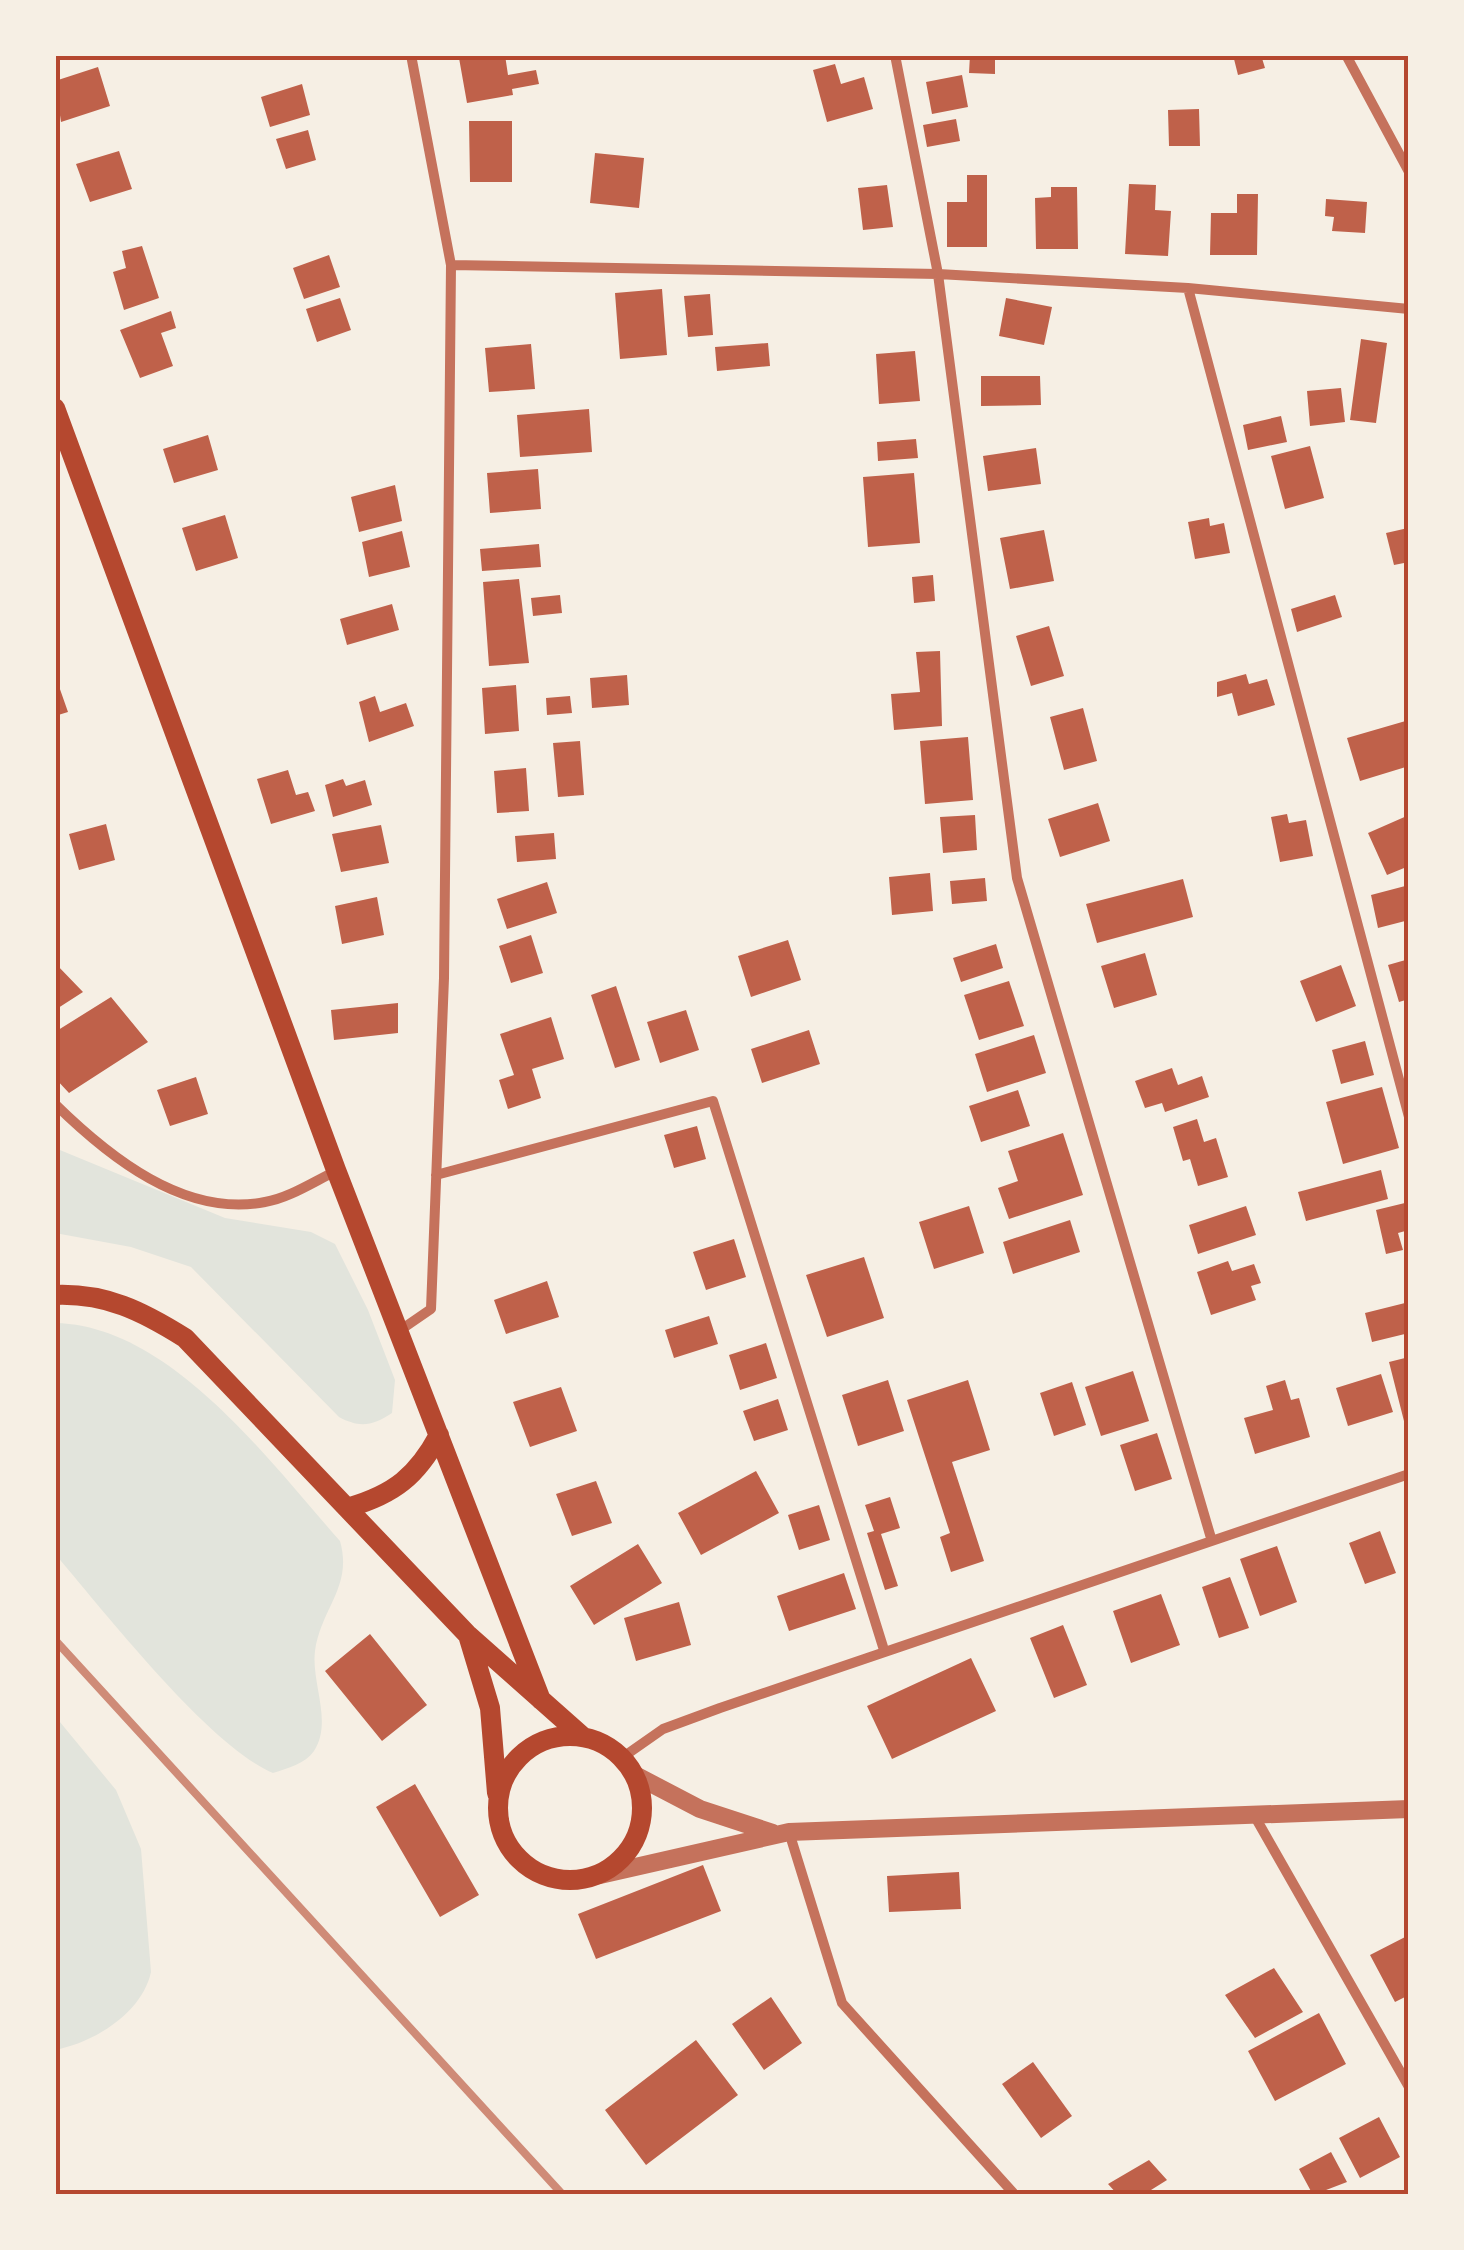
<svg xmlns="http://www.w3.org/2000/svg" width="1464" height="2250" viewBox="0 0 1464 2250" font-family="'Alegreya Sans',sans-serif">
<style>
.green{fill:#e2e4dc}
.building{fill:#bf614a}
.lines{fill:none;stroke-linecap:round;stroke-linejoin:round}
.minor{stroke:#c5725c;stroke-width:10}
.tertiary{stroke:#c5725c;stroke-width:18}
.secondary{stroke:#b5482f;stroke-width:20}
.rail{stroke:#cf8b77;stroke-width:8}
.neatline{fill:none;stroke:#b5482f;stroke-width:4}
</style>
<rect width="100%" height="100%" fill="#f6efe4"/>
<path class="green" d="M55,1148L225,1218L311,1232L335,1244L368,1310L395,1380L392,1413C373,1426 359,1428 339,1417L191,1267L131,1247L55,1233Z
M55,1323C170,1325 269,1461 340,1541C353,1587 321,1608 315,1651C311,1683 333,1722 314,1751C305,1764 288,1768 273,1773C209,1746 104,1611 55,1554Z
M55,1716L116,1790L141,1849L151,1972C142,2013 95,2042 55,2050Z"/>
<path class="building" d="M479,55H505L508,75L536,70L539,84L512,89L513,95L467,103L459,58Z
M970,55H995V74L969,73Z
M1233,55H1261L1265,68L1238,75Z
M835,64L841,84L864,77L873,109L827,122L813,70Z
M98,67L110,106L61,122L55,81Z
M962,75L968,107L932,114L926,82Z
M302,84L310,115L270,127L261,97Z
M1199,109L1200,146H1169L1168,110Z
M956,119L960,141L927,147L923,125Z
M469,121H512V182H470Z
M308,130L316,160L286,169L276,139Z
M119,151L132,189L90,202L76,164Z
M595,153L644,158L639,208L590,203Z
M967,175H987V247H947V202H967Z
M1129,184L1156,185L1155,210L1171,211L1168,256L1125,254Z
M887,185L893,227L863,230L858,188Z
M1051,187H1077L1078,249H1036L1035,198L1051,197Z
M1237,194H1258L1257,255H1210L1211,213H1237Z
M1326,199L1367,202L1365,233L1332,231L1334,217L1325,216Z
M142,246L159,298L124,310L113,272L126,268L122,251Z
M329,255L340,287L304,299L293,268Z
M662,289L667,355L620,359L615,293Z
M710,294L713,335L688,337L684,296Z
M340,298L351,330L317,342L306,309Z
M1006,298L1052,307L1044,345L999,336Z
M171,311L176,328L161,333L173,366L140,378L120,330Z
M1361,339L1387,343L1376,423L1350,420Z
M768,343L770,366L717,371L715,347Z
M531,344L535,389L489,392L485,348Z
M915,351L920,401L879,404L876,354Z
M981,376H1040L1041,405L981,406Z
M1341,388L1345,422L1310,426L1307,391Z
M589,409L592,452L520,457L517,415Z
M1281,416L1287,442L1248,450L1243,425Z
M208,435L218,470L174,483L163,449Z
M916,439L918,458L878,461L877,442Z
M1310,446L1324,498L1285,509L1271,456Z
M1036,448L1041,484L988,491L983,456Z
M538,469L541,509L490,513L487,473Z
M914,473L920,543L868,547L863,477Z
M395,485L402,521L359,532L351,497Z
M225,515L238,558L196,571L182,528Z
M1209,518L1210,526L1224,523L1230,553L1195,559L1188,522Z
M1408,528L1409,562L1394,565L1386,533Z
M1044,530L1054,581L1010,589L1000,538Z
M402,531L410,567L369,577L362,542Z
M539,544L541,567L482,571L480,549Z
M933,575L935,601L914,603L912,577Z
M519,579L529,663L489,666L483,582Z
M560,595L562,613L533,616L531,598Z
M1335,595L1342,617L1297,632L1291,609Z
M392,604L399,630L347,645L340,619Z
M1049,626L1064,676L1031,686L1016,636Z
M940,651L942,726L894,730L891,694L920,692L916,652Z
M1246,674L1249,684L1267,679L1275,705L1238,716L1232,693L1217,697V682Z
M55,675L68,712L55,716Z
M627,675L629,705L592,708L590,678Z
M516,685L519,731L485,734L482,688Z
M375,696L380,712L406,703L414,726L369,742L359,702Z
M570,696L572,713L547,715L546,698Z
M1083,708L1097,761L1064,770L1050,717Z
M1409,720V766L1360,781L1347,738Z
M968,737L973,800L925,804L920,741Z
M580,741L584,795L558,797L553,743Z
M526,768L529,811L497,813L494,771Z
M288,770L296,795L308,792L315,811L271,824L257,779Z
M343,779L346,786L365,780L372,805L333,817L325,785Z
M1098,803L1110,841L1060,857L1048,819Z
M1287,814L1289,823L1306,820L1313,856L1280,862L1271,817Z
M975,815L977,850L943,853L940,817Z
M1409,815V866L1387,875L1368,833Z
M106,824L115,860L79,870L69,834Z
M381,825L389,863L341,872L332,834Z
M554,833L556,859L517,862L515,836Z
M930,873L933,911L892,915L889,877Z
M985,878L987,901L952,904L950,881Z
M1183,879L1193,917L1097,943L1086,904Z
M547,882L557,913L507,929L497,899Z
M1409,885V920L1378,928L1371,895Z
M377,897L384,935L342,944L335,906Z
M531,935L543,973L511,983L499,946Z
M788,940L801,980L751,997L738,956Z
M996,944L1003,968L961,982L953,958Z
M1145,953L1157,995L1114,1008L1101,966Z
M1409,959V999L1399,1002L1388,965Z
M55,963L83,992L55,1010Z
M1341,965L1356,1006L1316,1022L1300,981Z
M1009,981L1024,1026L979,1040L964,995Z
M616,986L640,1060L615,1068L591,995Z
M111,997L148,1042L69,1093L55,1078V1032Z
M398,1003V1033L334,1040L331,1010Z
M686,1010L699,1050L660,1063L647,1022Z
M551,1017L564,1059L532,1069L541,1098L508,1109L499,1080L514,1075L500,1034Z
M809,1030L820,1064L762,1083L751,1049Z
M1034,1035L1046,1073L987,1092L975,1054Z
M1365,1041L1374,1075L1341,1084L1332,1050Z
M1172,1068L1178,1085L1202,1076L1209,1097L1165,1112L1162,1103L1145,1108L1135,1081Z
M196,1077L208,1114L170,1126L157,1090Z
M1382,1087L1399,1148L1343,1164L1326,1102Z
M1018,1090L1030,1126L981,1142L969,1106Z
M1197,1119L1204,1142L1216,1138L1228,1177L1198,1186L1190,1159L1183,1161L1173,1127Z
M697,1126L706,1159L674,1168L664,1135Z
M1063,1133L1083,1195L1009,1219L998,1188L1018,1181L1008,1151Z
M1381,1170L1388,1199L1306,1221L1298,1192Z
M1409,1202V1230L1398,1233L1403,1250L1386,1254L1376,1210Z
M969,1206L984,1253L934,1269L919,1222Z
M1246,1206L1256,1235L1198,1254L1189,1225Z
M1070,1220L1080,1252L1013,1274L1003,1242Z
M734,1239L746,1277L706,1290L693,1252Z
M864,1257L884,1318L827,1337L806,1275Z
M1228,1261L1232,1271L1254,1264L1261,1283L1251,1286L1256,1300L1211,1315L1197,1272Z
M547,1281L559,1317L506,1334L494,1300Z
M1409,1302V1333L1372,1342L1365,1313Z
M709,1316L718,1344L674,1358L665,1330Z
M766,1343L777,1378L740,1390L729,1355Z
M1409,1357V1424L1405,1425L1389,1362Z
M1133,1371L1149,1421L1101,1436L1085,1387Z
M1381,1374L1393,1412L1348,1426L1336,1388Z
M888,1380L904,1431L858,1446L842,1395Z
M968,1380L990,1450L952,1462L984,1561L951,1572L940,1537L950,1533L907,1400Z
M1285,1380L1291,1400L1299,1398L1310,1437L1255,1454L1244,1418L1273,1410L1266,1386Z
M1072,1382L1086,1425L1054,1436L1040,1393Z
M561,1387L577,1431L530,1447L513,1402Z
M778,1399L788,1430L754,1441L743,1411Z
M1157,1433L1172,1479L1135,1491L1120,1445Z
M756,1471L779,1513L701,1555L678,1513Z
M596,1481L612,1523L572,1536L556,1494Z
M890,1497L900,1528L881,1534L898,1586L885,1590L867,1533L874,1531L865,1505Z
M819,1505L830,1540L799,1550L788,1515Z
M1380,1531L1396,1573L1365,1584L1349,1543Z
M638,1544L662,1583L594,1625L570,1586Z
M1277,1546L1297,1602L1260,1616L1240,1559Z
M844,1573L856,1609L789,1631L777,1596Z
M1230,1577L1249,1628L1219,1638L1202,1587Z
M1161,1594L1180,1645L1131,1663L1113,1611Z
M679,1602L691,1645L636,1661L624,1618Z
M1063,1625L1087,1685L1054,1698L1030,1638Z
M370,1634L427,1705L382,1741L325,1671Z
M971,1658L996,1711L892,1759L867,1706Z
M415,1784L479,1895L440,1917L376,1807Z
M703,1865L721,1911L596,1959L578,1914Z
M959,1872L961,1909L889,1912L887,1876Z
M1409,1935V1995L1395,2002L1370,1955Z
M1274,1968L1303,2012L1255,2038L1225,1995Z
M771,1997L802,2043L764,2070L732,2024Z
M1319,2013L1346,2064L1275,2101L1248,2051Z
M696,2040L738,2095L646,2165L605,2110Z
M1033,2062L1072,2116L1041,2138L1002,2084Z
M1379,2117L1400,2157L1360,2178L1339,2138Z
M1331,2152L1347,2182L1313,2195L1299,2169Z
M1149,2160L1167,2180L1143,2195H1118L1108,2184Z"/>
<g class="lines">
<path class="minor" d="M895,55L938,274L1017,878L1211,1538
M1346,55L1409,172
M451,265L938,274L1188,288L1409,309
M1188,288L1409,1117
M55,1104C108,1156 184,1218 265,1202C289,1198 313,1182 336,1171
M436,1175L713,1101L884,1650
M399,1331L431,1309L444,978L451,265L411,55
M623,1757L663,1729L720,1708L1409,1474
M1254,1815L1409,2087
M789,1832L842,2003L1015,2195"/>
<path class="tertiary" d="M635,1775L700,1809L773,1833
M600,1875L789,1832L1409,1809"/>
<path class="secondary" d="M55,408L336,1170L541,1700
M55,1295C106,1293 142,1311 185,1338L467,1634L582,1736
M350,1507C394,1494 417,1476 439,1435
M468,1635L490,1708L497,1793
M498 1808a72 72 0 1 1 144 0a72 72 0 1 1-144 0Z"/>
<path class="rail" d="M55,1640L563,2195"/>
</g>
<rect width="1464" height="2250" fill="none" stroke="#f6efe4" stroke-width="115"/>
<rect x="58" y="58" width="1348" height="2134" class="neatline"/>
</svg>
